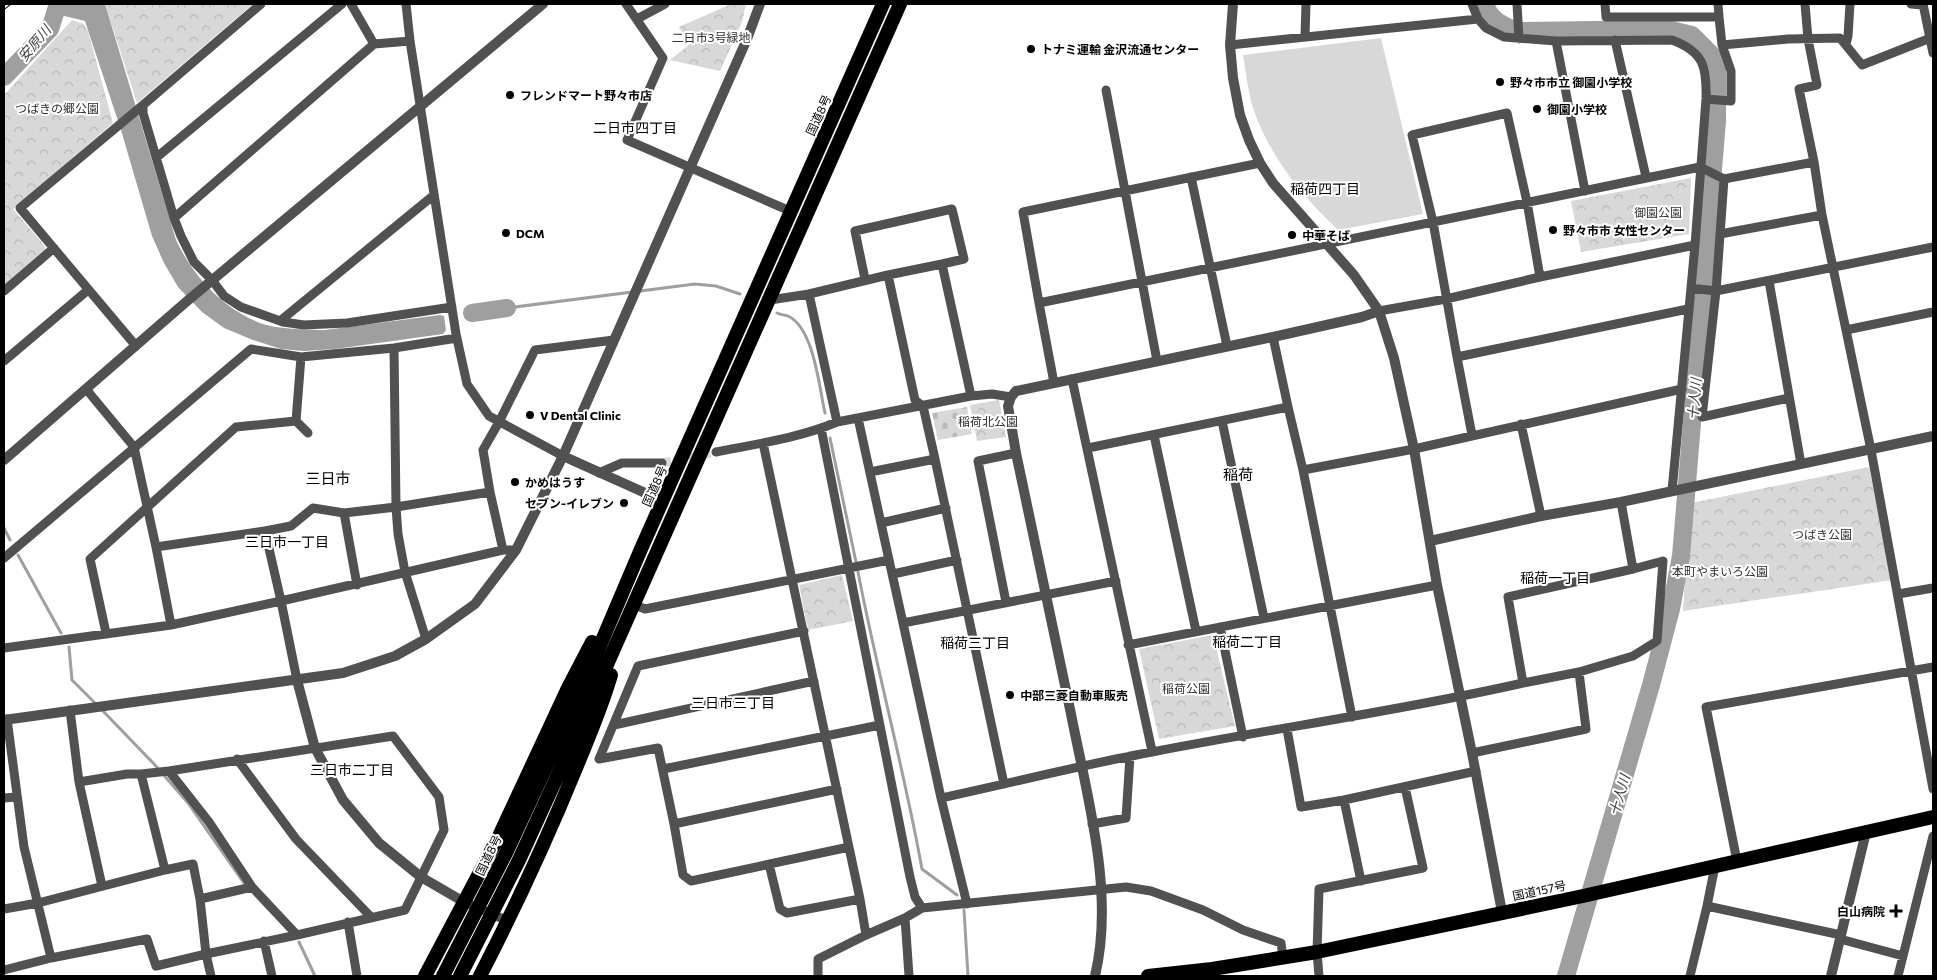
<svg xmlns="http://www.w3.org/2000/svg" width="1937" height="980" viewBox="0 0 1937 980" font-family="Commissioner,'Noto Sans JP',sans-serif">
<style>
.grass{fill:#d8d8d8}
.forest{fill:url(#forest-crowns)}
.cemetery{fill:url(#cemetery-stones)}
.water{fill:#9f9f9f}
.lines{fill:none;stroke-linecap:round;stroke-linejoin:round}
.stream{stroke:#9f9f9f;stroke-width:3}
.river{stroke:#9f9f9f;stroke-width:18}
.minor-tunnel{stroke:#d9d9d9;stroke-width:9;stroke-dasharray:9 4.5;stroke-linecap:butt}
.minor{stroke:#515151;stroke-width:9}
.tertiary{stroke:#515151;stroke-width:10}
.trunk{stroke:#000;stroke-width:14}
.rail-casing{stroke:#000;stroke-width:5}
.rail{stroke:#fff;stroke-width:3;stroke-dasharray:9;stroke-linecap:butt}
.poi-dot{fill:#000;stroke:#fff;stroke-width:2}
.labels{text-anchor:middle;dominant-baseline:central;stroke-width:4;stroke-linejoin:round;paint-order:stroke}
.park-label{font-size:12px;fill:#2f2f2f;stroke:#fff}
.poi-label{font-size:12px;font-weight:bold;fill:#000;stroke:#fff;text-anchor:start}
.street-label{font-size:12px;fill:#000;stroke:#fff}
.water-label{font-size:14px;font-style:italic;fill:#404040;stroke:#fff}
.neighbourhood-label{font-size:14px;fill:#000;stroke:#fff}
.quarter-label{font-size:15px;fill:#000;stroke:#fff}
</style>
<defs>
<pattern id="forest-crowns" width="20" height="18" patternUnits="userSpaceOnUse" patternTransform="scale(1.25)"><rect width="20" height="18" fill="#d8d8d8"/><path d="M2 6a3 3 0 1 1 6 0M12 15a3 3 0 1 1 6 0" fill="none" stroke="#b8b8b8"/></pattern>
<pattern id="cemetery-stones" width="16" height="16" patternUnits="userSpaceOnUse" patternTransform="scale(1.25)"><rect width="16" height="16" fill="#d8d8d8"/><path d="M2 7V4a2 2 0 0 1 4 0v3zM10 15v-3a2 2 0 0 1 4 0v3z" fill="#b8b8b8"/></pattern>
</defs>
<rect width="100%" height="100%" fill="#fff"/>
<path class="grass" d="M1381,38L1423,214L1338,230C1301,195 1270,157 1253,108C1248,92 1246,72 1243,55Z"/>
<path class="forest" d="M105,4H253L137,103Z
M731,4H746L742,22L720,71L670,60L690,44L679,27Z
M72,20L84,24L88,31L113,123L13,209L44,245L46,250L4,286V95Z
M1691,178L1689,234L1581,252L1571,201Z
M999,400L1006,437L977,441L970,405Z
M1869,467L1892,580L1683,611L1691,503Z
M842,575L853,621L808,630L799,585Z
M1213,635L1235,726L1159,739L1139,649Z"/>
<path class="cemetery" d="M967,407L972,434L938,440L932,413Z"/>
<path class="water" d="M50,4H105L176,240C193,276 222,308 260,323C275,329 308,330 325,330L440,315L444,316L446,330L443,334L335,349L304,351L281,349L253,340L224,328L202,312L178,287L164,263L152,236L121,130L85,21L52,13Z"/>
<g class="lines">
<path class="stream" d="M507,308L695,284L716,286L740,294
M777,313C781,315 785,315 788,316C814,328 819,387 825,413
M830,438L856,562
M4,528L10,540
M18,555L61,633
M858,572C877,671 904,769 922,869L957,895
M69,647L72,680L97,705
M102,710L155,765L188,803L246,886
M964,910L968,976
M299,942L315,976"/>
<path class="river" d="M1485,4C1490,20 1502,25 1517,31L1667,29L1692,35L1713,56L1717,69V121L1681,556L1671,609L1651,685L1566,976
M4,77L50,29L58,4
M472,313L507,308"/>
<path class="minor-tunnel" d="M662,463L716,452"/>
<path class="minor" d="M351,4L374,44L174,218L181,236L194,262L212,280L224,296L241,307L283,322L304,325L347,323L452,307
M406,4L410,41L456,334L467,384L489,416L563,456
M626,4L663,58L627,140L790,211
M1472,4L1478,19L1486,28L1504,37L1556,41L1672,40C1704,52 1707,67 1706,99L1695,245L1672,491
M1517,4L1519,39
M1605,4L1606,17H1719L1722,45L1731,71V101L1706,99
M1718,4L1719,17
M1805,4L1808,39L1817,85L1799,89L1814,162L1822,215L1846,330
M1911,4L1922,5
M1923,4L1933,53
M637,19L665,4
M1305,36L1306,4
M1615,40L1646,177
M1556,41L1585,191
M374,44L410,41
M1846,44L1848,36L1850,4
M1230,45L1478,19
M1722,45L1788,39L1840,38L1862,65L1933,37
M1106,90L1157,361
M157,157L342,4
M1191,177L1227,346
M174,218L143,113V105L261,4
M1720,234L1822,215
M865,279L855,231L952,209L964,259L942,264
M1769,281L1801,464
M1691,288L1716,291L1933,247
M4,291L54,248
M809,294L888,275
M770,300L809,294L837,422
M1039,303L1023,212L1260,163
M1379,311L1446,299L1540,277L1695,245
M1933,312L1846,330L1871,450L1933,789
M280,321L434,195
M1273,337L1288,407L1303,470L1352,717
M136,346L20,208L143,105
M301,357L296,421L308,433
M1457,357L1433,222L1412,135L1507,113L1527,202L1540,277
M4,361L88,290
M1072,379L1152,751
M1054,383L1039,303L1700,167L1724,179
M86,389L134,447L156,547L171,625L281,601L265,531L291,526L313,508L344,513L396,507L394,348
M971,396L942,264L888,275L915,400L923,406L935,459L1004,784
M1789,398L1702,417L1716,291L1724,179L1814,162
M858,418L889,560
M1222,421L1264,618
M1521,424L1541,516
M821,428L910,877L915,897L922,908
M1154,435L1196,631
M1472,435L1457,357L1688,309
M763,443L860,899L866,935L818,959V976
M1088,448L1288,407
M716,452C756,444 799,438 837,422L971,396L992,394L1011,397
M1303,470L1414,449L1682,389
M870,472L935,459
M599,473L622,463H662
M490,492L503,550
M344,513L357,585
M881,523L946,508
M156,547L265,531
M4,558L251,349L301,357L394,348L457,338
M893,574L957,560
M1898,594L1933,588
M1006,602L978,461L1016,453
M635,605L645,609L889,560L903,623L1116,581
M903,623L941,798L967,904
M1220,627L1243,737
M804,631L638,666L599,759L658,748L674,824L837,789
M106,633L90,559L236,427L296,421
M426,639L405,572L398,534L396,507L490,492L483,450L499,422L535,350L614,340
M1128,645L1437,585
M4,648L171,625
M1579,672L1633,656L1657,641L1663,561L1633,569
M297,680L281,601L503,550H516
M614,725L814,681
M1287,729L1301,807L1344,800L1476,771
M1472,753L1586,729L1579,672L1523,683L1508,597L1633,569L1621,502
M237,759L296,839L371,917
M663,769L880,725
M141,774L169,771
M79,782L102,886
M4,798L17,797
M941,798C1011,783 1081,765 1152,752C1275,728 1400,711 1523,683
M1344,800L1361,881
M674,824L683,875L691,881L849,847
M1092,824L1126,818L1130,756
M1737,861L1706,707L1933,667
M769,864L780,909L787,913L860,899
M200,899L252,887
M464,902L508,921
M1707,906L1841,935
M4,909L38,903L165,870L141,774H127L79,782L70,710
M905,918L909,976
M348,922L357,976
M866,935L905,918L922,908L1126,887L1151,891L1203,910L1243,930L1281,943L1283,958
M1840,939L1903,956
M264,941L272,976
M51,958L147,939L156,966L206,954L200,899L193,864L165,870
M4,970L51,958L24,847L7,719
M211,976L206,954L297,935L252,887L209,822L169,771L393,736L439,797L444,830L405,910L297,935
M1319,976L1317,952L1319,889L1423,868L1405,787
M1690,976L1707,906L1715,866
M1898,976L1933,836"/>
<path class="tertiary" d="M1233,4L1230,45L1233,78L1240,115L1249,140L1260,163L1273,183L1354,275L1379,311L1394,358L1414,449L1437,585L1472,753L1502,912
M563,456L663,501
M4,460L186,302L543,4
M1430,541L1541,516L1621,502L1933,436
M297,680L315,748L343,800L379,843L421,877L464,902
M4,720L343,673L395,656L426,639L475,604L516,550L563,456L747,39L760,4
M1095,976C1115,893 1087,796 1071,714C1053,627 1035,540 1016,453L1008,406L1011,397L1016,391L1273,337L1362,317L1379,311
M1831,976L1866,832"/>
<path class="trunk" d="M425,976L500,834L568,688L592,642
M443,976L506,853L573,709L641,549L883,4
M460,976L519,860L562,766L900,4
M480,976C515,908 547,839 576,768C589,737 602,706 611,675
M1148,976L1212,969L1317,952L1583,896L1933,817"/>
<g class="rail-casing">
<path id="rail" d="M4,7L8,4"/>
</g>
<use href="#rail" class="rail"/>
</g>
<g class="poi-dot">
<circle cx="1031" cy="49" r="5"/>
<circle cx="1500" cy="82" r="5"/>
<circle cx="510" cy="95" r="5"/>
<circle cx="1537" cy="109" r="5"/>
<circle cx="1553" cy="230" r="5"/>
<circle cx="506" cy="233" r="5"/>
<circle cx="1292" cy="235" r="5"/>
<circle cx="530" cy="415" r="5"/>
<circle cx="515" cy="482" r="5"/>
<circle cx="624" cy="503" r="5"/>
<circle cx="1010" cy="695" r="5"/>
<path d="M1893.5 903.5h5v5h5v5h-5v5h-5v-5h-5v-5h5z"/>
</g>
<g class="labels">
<g class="park-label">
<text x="711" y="37">二日市3号緑地</text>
<text x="57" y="108">つばきの郷公園</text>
<text x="1658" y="212">御園公園</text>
<text x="988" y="421">稲荷北公園</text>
<text x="1822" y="534">つばき公園</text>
<text x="1720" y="571">本町やまいろ公園</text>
<text x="1186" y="688">稲荷公園</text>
</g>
<g class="poi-label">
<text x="1041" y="49">トナミ運輸 金沢流通センター</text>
<text x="1510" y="82">野々市市立 御園小学校</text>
<text x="520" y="95">フレンドマート野々市店</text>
<text x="1547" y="109">御園小学校</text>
<text x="1563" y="230">野々市市 女性センター</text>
<text x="516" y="233">DCM</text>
<text x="1302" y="235">中華そば</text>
<text x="540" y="415">V Dental Clinic</text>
<text x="525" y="482">かめはうす</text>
<text x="614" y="503" text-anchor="end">セブン-イレブン</text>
<text x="1020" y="695">中部三菱自動車販売</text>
<text x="1885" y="911" text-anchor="end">白山病院</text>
</g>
<g class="street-label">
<text transform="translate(818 115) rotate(-65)">国道8号</text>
<text transform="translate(654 486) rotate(-66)">国道8号</text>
<text transform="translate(488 855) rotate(-64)">国道8号</text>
<text transform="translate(1539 890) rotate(-12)">国道157号</text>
</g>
<g class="water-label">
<text transform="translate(34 43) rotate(-50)">安原川</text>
<text transform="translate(1694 399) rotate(-85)">十人川</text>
<text transform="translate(1619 795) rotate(-74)">十人川</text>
</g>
<g class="neighbourhood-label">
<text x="635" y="127">二日市四丁目</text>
<text x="1325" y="188">稲荷四丁目</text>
<text x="287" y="541">三日市一丁目</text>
<text x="1555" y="577">稲荷一丁目</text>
<text x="1247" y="641">稲荷二丁目</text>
<text x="975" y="642">稲荷三丁目</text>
<text x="733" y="702">三日市三丁目</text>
<text x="352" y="769">三日市二丁目</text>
</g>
<g class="quarter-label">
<text x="1238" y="474">稲荷</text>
<text x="328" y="478">三日市</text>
</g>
</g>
<rect width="1937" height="980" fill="none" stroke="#000000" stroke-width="10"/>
</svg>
